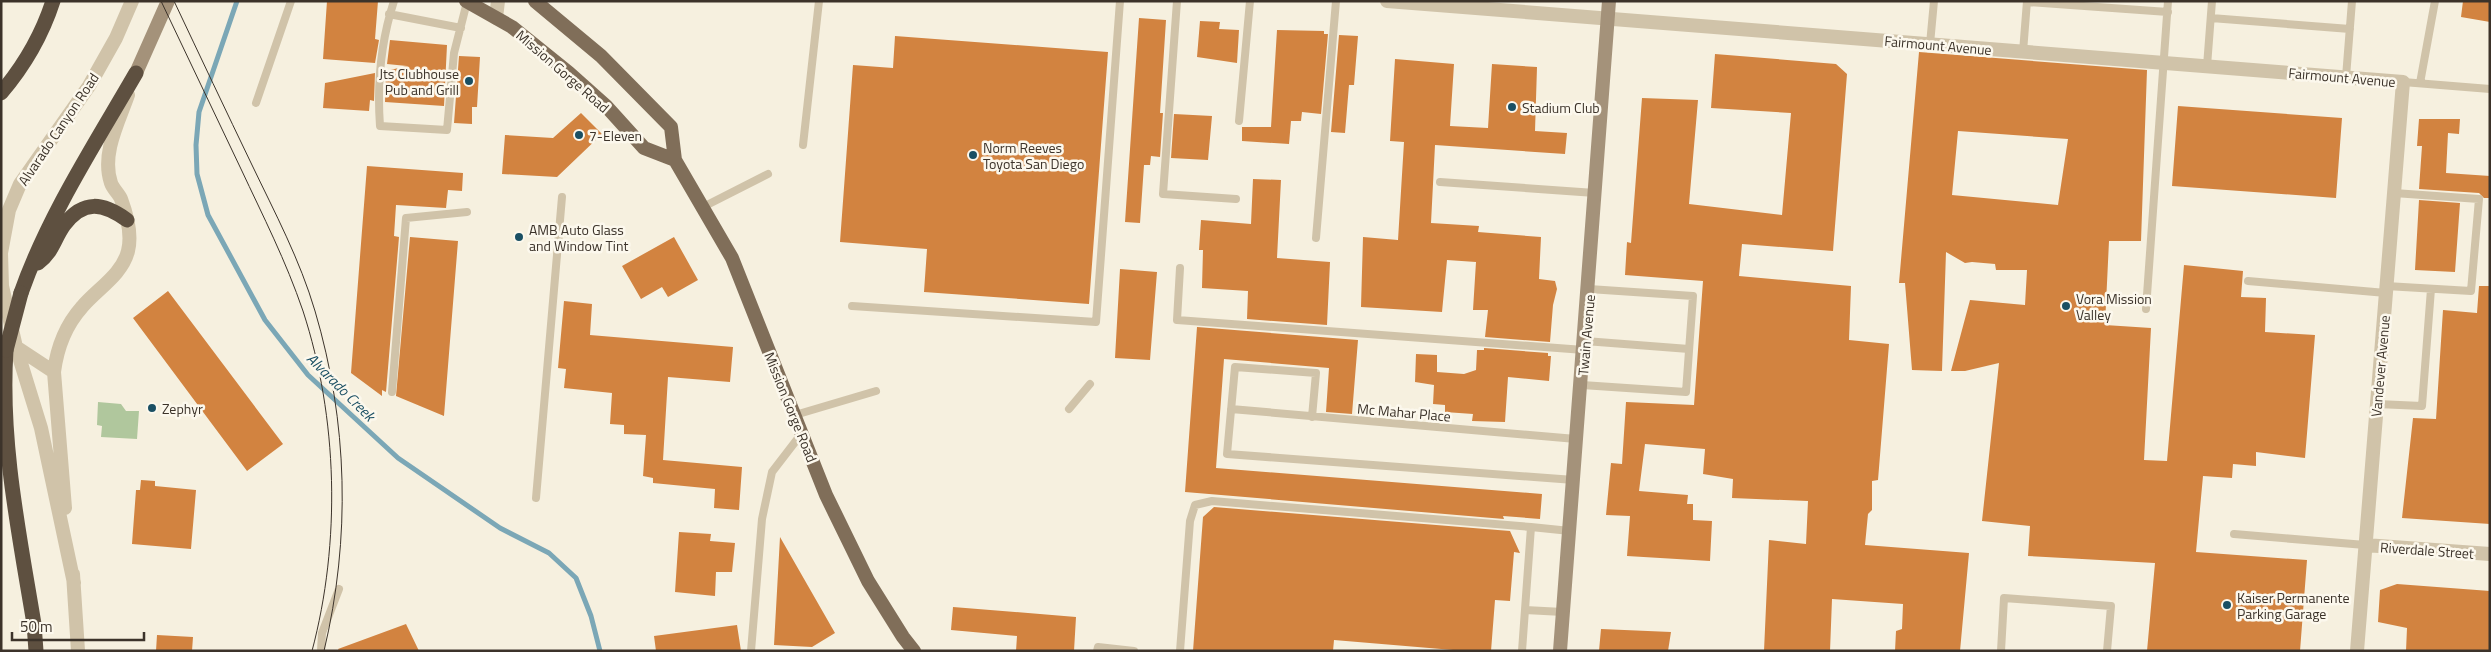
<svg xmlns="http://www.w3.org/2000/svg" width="2491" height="652" viewBox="0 0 2491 652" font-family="'Titillium Web',sans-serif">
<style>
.green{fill:#b0c79d}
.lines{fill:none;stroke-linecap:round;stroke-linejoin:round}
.stream{stroke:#7ba7b6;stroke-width:5}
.building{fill:#d28340;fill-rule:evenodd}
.service{stroke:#d0c3a9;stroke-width:8}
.tertiary{stroke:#d0c3a9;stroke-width:14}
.secondary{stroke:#a4927a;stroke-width:14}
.primary{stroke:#806e59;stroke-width:14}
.motorway{stroke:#5e5040;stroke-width:15}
.tram{stroke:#3c332a;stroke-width:1}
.motorway-bridge{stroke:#5e5040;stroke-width:15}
.poi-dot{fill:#1a4f63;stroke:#fcf8ed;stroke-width:2}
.labels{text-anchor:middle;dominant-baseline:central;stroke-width:5;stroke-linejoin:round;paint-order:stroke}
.street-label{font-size:14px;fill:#3c332a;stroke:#fcf8ed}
.poi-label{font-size:14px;fill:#3c332a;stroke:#fcf8ed;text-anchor:start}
.water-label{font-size:15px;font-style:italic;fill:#1a4f63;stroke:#fcf8ed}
</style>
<rect width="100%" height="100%" fill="#f6f0df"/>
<path class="green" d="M98,402L121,404L126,411H139L137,439L101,437L102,426L97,425Z"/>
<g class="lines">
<path class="stream" d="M237,1L199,112L196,145L197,174L208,215L265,320L308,375L398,458L500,528L549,553L576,578L591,616L600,651"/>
</g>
<path class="building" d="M327,1H378L375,39L379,40L375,63L323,59Z
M2463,1H2490V22L2461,17Z
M1139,18L1166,20L1160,113H1163L1160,157L1151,156L1150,165H1144L1140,223L1125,222Z
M1200,21L1220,22L1219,29L1239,30L1237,63L1197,57Z
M1277,30L1324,31V34H1328L1321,114L1302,112L1301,121H1291L1289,144L1242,141V127H1271Z
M1339,35L1358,36L1354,85H1349L1345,133L1331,132Z
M895,36L1108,52L1089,304L924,292L927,249L840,242L853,65L893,68Z
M390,40L447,45L444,106L385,102L386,71L407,66L387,64Z
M1919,52L2147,70L2141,241H2109L2105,325L2151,328L2144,460L2167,461L2184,265L2243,271L2241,297L2266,298L2265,332L2315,335L2305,458L2256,452V466L2233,464L2232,478L2203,476L2196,552L2307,560L2300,651H2147L2155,563L2028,556L2030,526L1982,521L1999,363L1965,371H1951L1970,300L2025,305L2027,270H1996L1995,264L1972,262L1965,263L1946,252L1942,371L1912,370L1905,283H1899ZM1958,131L2068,139L2058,205L1952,195Z
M1715,54L1836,64L1847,74L1833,251L1742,244L1739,276L1851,286L1849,340L1889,344L1878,480L1872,481V510L1868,514L1865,545L1969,553L1960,651H1895L1896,631L1902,629L1903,604L1832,599L1830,651H1764L1769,540L1806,544L1808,501L1732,498L1733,479L1703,474L1705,449L1645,444L1639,491L1688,495L1687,504H1693V520L1712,521L1710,561L1627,556L1630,516L1606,515L1611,463L1622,464L1626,402L1694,405L1703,281L1625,275L1627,242L1631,243L1642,98L1698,100L1689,204L1782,215L1791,113L1711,108Z
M459,56L480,57L477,107H472V124L454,123Z
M1395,59L1454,64L1450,126L1488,128L1492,64L1537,67L1535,131L1567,133L1565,154L1435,145L1431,223L1479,226L1478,232L1541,237L1539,279L1555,281L1557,289L1553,305L1550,342L1485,337L1488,310H1473L1476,262L1447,260L1442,312L1361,307L1363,237L1398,240L1404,142L1390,141Z
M375,73L374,101L370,100L369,111L323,108L325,83Z
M2178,106L2342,118L2336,198L2172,186Z
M581,113L602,134L557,177L502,174L505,135L553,138Z
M1174,114L1212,116L1208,160L1171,158Z
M2419,119H2460L2459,134L2448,133L2446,173L2490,176V198H2484L2479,193L2419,189L2422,146H2417Z
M367,166L463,173L462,191L448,190L446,208L396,205L394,236L399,237L386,392L382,390V396L351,373Z
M1253,179L1281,180L1277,258L1330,262L1327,325L1247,319L1248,291L1202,288L1203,250H1199L1201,220L1251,224Z
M2419,200L2460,203L2455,272L2415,270Z
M410,237L458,241L444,416L396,396Z
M674,237L698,280L668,297L662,287L641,299L622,266Z
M1120,269L1157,272L1150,360L1115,358Z
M2479,286H2490V524L2402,518L2413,418L2436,419L2443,310L2477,313Z
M168,291L283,444L247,471L133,318Z
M564,301L592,304L590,335L733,347L730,382L668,377L663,460L742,467L739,510L714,508L715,489L653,483V478L643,476L646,435L624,434V425L610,424L612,393L564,388L566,369L558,368Z
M1197,327L1358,340L1352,414L1326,412L1329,368L1224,359L1216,468L1542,494L1540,519L1503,516L1504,519L1185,492Z
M1484,348L1548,353V356H1551L1549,381L1508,377L1505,422L1472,421L1473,414L1445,412V405L1433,404L1434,385L1415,382L1416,354L1437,355V372L1464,374L1476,370L1477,350H1484Z
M141,480L155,481V486L196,490L191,549L132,544L136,490H140Z
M1214,507L1510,531L1520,553L1514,552L1510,601L1495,600L1491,651H1465L1334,640L1333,651H1193L1203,517Z
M679,532L711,534L710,541L735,543L732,572H716L715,596L675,592Z
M780,537L835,633L812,647L774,645Z
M2397,584L2490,591V651H2406L2407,628L2378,622L2380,590Z
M953,607L1076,617L1074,651H1016L1017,636L951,630Z
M406,624L419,651H339L338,649Z
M737,625L741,651H656L654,636Z
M1601,629L1671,632L1668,651H1599Z
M157,635L193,637L192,651H156Z"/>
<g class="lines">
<path class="service" d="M394,1C381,41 377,85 380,126L447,130L454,53L467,2
M1177,1L1163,194L1236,199
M2027,2L2168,12
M389,14L461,28
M2211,18L2350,29
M1930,44L1934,1
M2023,52L2027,1
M2207,66L2212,1
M2346,77L2352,1
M2403,82L2490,89
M2420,83L2435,1
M256,103L291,1
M1239,121L1250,1
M803,145L819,1
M1440,182L1595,193
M703,207L768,174
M1316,238L1336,1
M1180,268L1177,320L1584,350
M2248,281L2386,293
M2386,286L2471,291L2479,199L2394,193
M852,306L1096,322L1120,1
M2146,309L2168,1
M1585,341L1689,349
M1582,385L1686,392L1693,296L1589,289
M392,392L406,218L467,212
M2377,404L2422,406L2431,289
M1069,409L1090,384
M1231,409L1576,439
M795,415L876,391
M1312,417L1316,373L1235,367L1227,454L1574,480
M536,498L562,197
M1531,527L1570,531
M2234,534L2365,545
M1525,610L1563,612
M321,651L322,633L339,589
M751,651L762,519L772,472L802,433
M1097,651L1098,647L1134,651
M1180,651L1190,521L1195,505L1212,501L1531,527L1522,651
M2001,651L2004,598L2111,606L2107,651"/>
<path class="tertiary" d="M1387,1L2403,82L2357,651
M496,18L498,1
M16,347L54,372
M65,508L54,372C57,348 66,325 82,307C97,289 122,275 128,251C132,235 127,215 121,199C119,194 113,189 111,183C101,154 119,121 128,95
M2365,545L2490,554
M73,574L78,651
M74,583L41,428L16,347L2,286L1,253L9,210L20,184L89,86L116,38L132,1"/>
<path class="secondary" d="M136,73L168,1
M1560,651L1609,1"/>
<path class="primary" d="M466,1L512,27L569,73L606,106L644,148L675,160
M535,1L601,56L671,127L675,160L732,258L826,495L868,581L903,637L914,651"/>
<path class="motorway" d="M1,93C24,66 42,35 53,1
M38,263C52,253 54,239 64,225C84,199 103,203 127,220
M21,293C48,216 95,144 136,73
M6,350C0,442 19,533 34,624L36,651"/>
<path class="tram" d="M161,1C188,57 214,113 241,169C263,216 286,261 303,311C338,418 341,542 312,651
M174,1C200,56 226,111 252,165C275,213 300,260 315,311C348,422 351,538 324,651"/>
<path class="motorway-bridge" d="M6,350L21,293"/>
</g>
<g class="poi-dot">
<circle cx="469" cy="81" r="5"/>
<circle cx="1512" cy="107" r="5"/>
<circle cx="579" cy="135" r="5"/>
<circle cx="973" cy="155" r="5"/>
<circle cx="519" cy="237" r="5"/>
<circle cx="2066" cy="306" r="5"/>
<circle cx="152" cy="408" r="5"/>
<circle cx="2227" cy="605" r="5"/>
</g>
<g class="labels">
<g class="street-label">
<text transform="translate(1938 45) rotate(5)">Fairmount Avenue</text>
<text transform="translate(563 71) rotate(41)">Mission Gorge Road</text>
<text transform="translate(2342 77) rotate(5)">Fairmount Avenue</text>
<text transform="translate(58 129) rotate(-56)">Alvarado Canyon Road</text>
<text transform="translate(1586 335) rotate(-85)">Twain Avenue</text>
<text transform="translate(2380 366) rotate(-85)">Vandever Avenue</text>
<text transform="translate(791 407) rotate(68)">Mission Gorge Road</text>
<text transform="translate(1404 412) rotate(5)">Mc Mahar Place</text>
<text transform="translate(2427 550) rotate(4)">Riverdale Street</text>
</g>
<g class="poi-label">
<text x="459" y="73" text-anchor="end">Jts Clubhouse<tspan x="459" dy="16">Pub and Grill</tspan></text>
<text x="1522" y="107">Stadium Club</text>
<text x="589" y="135">7-Eleven</text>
<text x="983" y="147">Norm Reeves<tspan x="983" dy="16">Toyota San Diego</tspan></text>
<text x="529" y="229">AMB Auto Glass<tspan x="529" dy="16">and Window Tint</tspan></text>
<text x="2076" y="298">Vora Mission<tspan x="2076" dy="16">Valley</tspan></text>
<text x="162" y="408">Zephyr</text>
<text x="2237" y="597">Kaiser Permanente<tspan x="2237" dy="16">Parking Garage</tspan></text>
</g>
<g class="water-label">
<text transform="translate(341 387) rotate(45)">Alvarado Creek</text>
</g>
</g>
<rect width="2491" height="652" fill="none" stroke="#3c332a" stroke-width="5"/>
<path d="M12 632v8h132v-8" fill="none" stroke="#3c332a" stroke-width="2.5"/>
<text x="20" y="632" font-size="15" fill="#3c332a" stroke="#fcf8ed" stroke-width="4" paint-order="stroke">50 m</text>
</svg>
